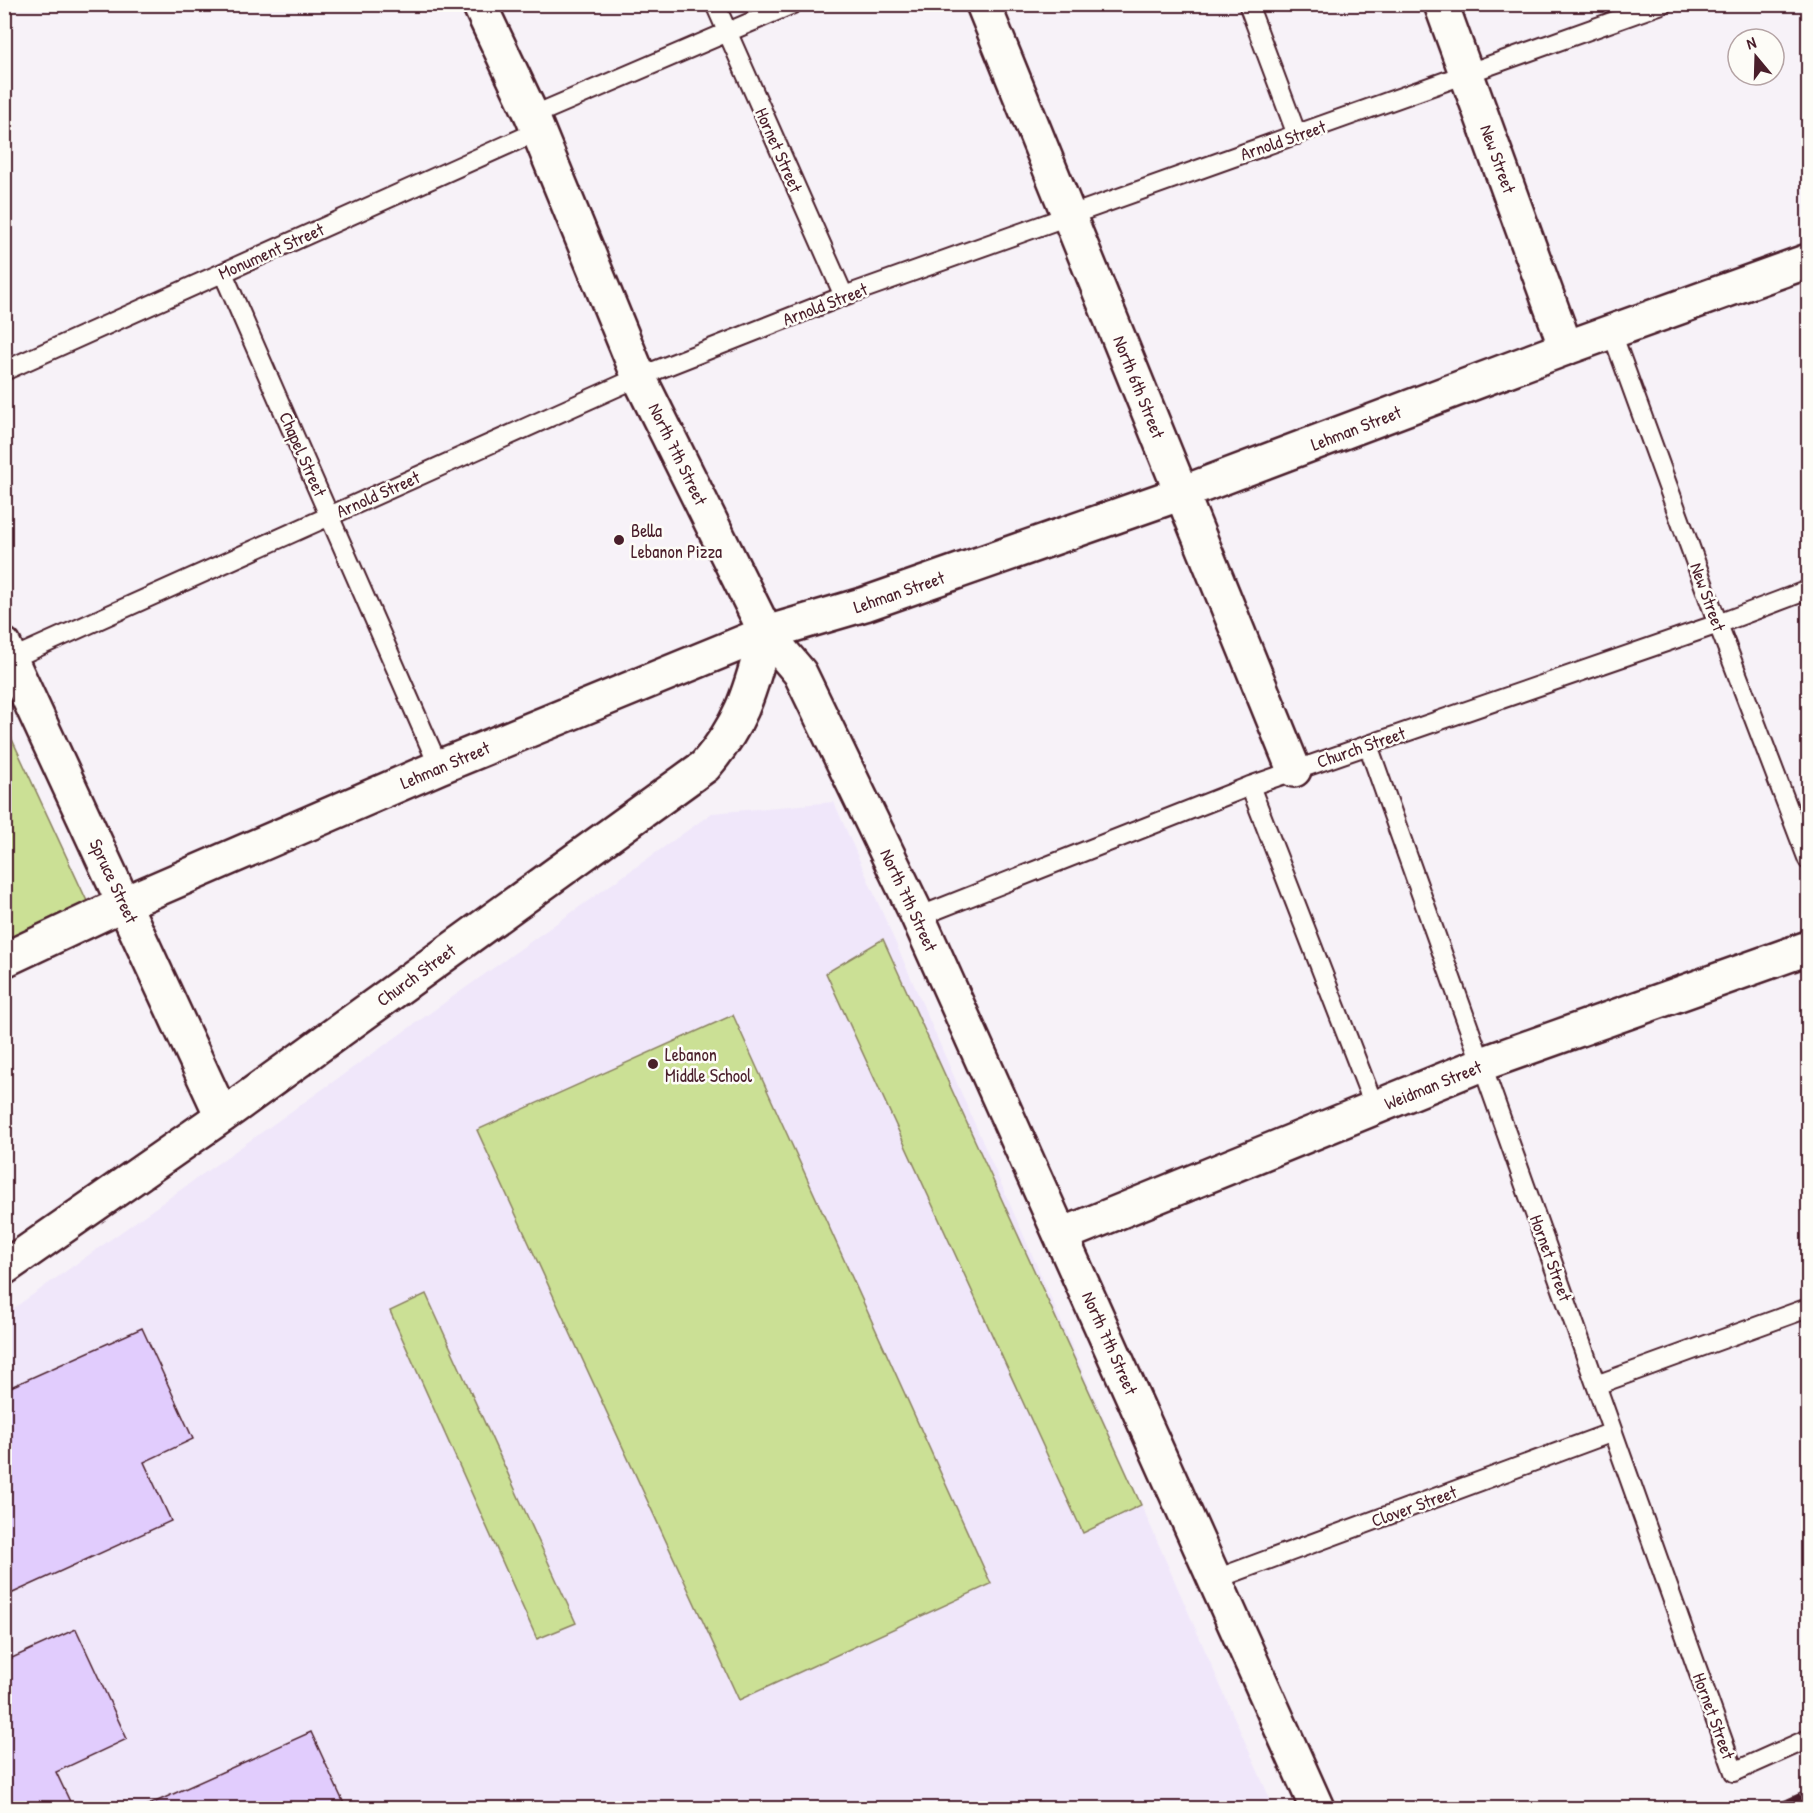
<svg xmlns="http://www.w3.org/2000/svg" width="1813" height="1813" viewBox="0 0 1813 1813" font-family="'Patrick Hand',sans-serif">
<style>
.built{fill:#f0e7fa}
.green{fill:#cbe095;stroke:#8a8060;stroke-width:1.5}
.building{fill:#e1ccfd;stroke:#4a1f2b;stroke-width:1.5}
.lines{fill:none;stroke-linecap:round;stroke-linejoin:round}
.service-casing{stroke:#4a1f2b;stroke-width:22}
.minor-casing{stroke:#4a1f2b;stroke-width:38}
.tertiary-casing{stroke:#4a1f2b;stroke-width:38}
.secondary-casing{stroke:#4a1f2b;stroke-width:38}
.service{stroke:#fdfcf7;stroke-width:18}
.minor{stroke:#fdfcf7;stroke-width:33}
.tertiary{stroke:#fdfcf7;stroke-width:33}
.secondary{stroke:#fdfcf7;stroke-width:33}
.rail-casing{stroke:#4a1f2b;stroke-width:7}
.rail{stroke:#fdfcf7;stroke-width:4.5;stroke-dasharray:14;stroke-linecap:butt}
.poi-dot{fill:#4a1f2b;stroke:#fdfcf7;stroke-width:2}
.labels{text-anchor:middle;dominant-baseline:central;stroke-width:5;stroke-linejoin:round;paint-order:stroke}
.street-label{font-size:18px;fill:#4a1f2b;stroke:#fdfcf7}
.poi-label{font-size:18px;fill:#4a1f2b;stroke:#fdfcf7;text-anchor:start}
</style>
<rect width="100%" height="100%" fill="#f7f2f8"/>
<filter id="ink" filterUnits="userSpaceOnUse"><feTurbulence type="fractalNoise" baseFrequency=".0167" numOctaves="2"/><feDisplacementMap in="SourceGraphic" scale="12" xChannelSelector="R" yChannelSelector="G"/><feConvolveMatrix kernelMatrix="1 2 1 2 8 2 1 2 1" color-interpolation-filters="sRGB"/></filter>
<g filter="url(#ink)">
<path class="built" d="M834,802L1274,1808H5L4,1315L712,813Z"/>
<path class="green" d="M4,722L92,912L4,953Z
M883,939L1141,1505L1083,1533L826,973Z
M733,1015L991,1584L739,1700L477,1130Z
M426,1294L576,1623L537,1639L390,1311Z"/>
<path class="building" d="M142,1328L193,1439L144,1462L171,1521L4,1597V1390Z
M76,1629L127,1739L56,1772L73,1808H4V1641L12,1658Z
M311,1732L346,1808H142Z"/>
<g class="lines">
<g class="service-casing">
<path id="service" d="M715,4L844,296
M1248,4L1297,135
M532,116L793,4
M223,273L439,767
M1612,333L1718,624L1808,860
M4,371L538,131
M11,659L639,377L844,296L1662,4
M1368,745L1734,1772L1808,1739
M1250,786L1375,1108
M918,917L1250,786L1718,624L1808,590
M1596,1385L1808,1308
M1216,1579L1613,1432"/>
</g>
<g class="minor-casing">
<path id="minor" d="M983,4L1294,770
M1441,4L1566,348
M4,645L222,1116
M1062,1235L1482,1064L1808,948
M4,1268L222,1116L705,766C744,720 750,690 766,633"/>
</g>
<g class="tertiary-casing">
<path id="tertiary" d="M479,4L532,116L639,377L766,633L800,673L918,917L1317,1808"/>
</g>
<g class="secondary-casing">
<path id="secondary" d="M4,960L125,903L439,767L766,633L865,604L1182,493L1566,348L1808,261"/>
</g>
<use href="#service" class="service"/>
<use href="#minor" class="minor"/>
<use href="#tertiary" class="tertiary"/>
<use href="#secondary" class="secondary"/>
<g class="rail-casing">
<path id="rail" d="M1775,1808L1808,1793"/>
</g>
<use href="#rail" class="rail"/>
</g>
</g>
<g class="poi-dot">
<circle cx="619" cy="540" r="6"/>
<circle cx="653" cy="1064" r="6"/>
</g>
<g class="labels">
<g class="street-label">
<text transform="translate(1283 140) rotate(-19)">Arnold Street</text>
<text transform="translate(779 150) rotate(66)">Hornet Street</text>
<text transform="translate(1498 159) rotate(70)">New Street</text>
<text transform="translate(271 251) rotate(-24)">Monument Street</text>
<text transform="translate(825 304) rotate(-21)">Arnold Street</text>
<text transform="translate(1139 387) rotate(68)">North 6th Street</text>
<text transform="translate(1356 428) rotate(-21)">Lehman Street</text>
<text transform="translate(303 454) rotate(66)">Chapel Street</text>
<text transform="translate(678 454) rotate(64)">North 7th Street</text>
<text transform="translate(378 494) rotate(-24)">Arnold Street</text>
<text transform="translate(899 592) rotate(-19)">Lehman Street</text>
<text transform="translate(1708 597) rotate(70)">New Street</text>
<text transform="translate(1361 747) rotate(-19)">Church Street</text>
<text transform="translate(445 765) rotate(-23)">Lehman Street</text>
<text transform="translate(114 881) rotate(65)">Spruce Street</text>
<text transform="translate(909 900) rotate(65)">North 7th Street</text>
<text transform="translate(416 975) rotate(-36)">Church Street</text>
<text transform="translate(1433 1085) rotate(-22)">Weidman Street</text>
<text transform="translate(1551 1258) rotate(70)">Hornet Street</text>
<text transform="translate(1110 1343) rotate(66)">North 7th Street</text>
<text transform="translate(1414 1506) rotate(-20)">Clover Street</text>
<text transform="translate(1714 1716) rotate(70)">Hornet Street</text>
</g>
<g class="poi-label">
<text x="631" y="530">Bella<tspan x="631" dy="21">Lebanon Pizza</tspan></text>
<text x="665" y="1054">Lebanon<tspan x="665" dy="21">Middle School</tspan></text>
</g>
</g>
<rect width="1813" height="1813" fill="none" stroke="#fdfcf7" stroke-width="24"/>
<rect x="12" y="12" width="1789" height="1789" fill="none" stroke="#4a1f2b" stroke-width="2" filter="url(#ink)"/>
<g transform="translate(1756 57) rotate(341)"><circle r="28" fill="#fdfcf7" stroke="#b5a4a5" stroke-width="1.5"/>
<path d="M0-4.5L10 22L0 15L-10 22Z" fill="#4a1f2b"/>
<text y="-9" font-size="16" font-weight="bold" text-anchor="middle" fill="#4a1f2b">N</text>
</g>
</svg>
